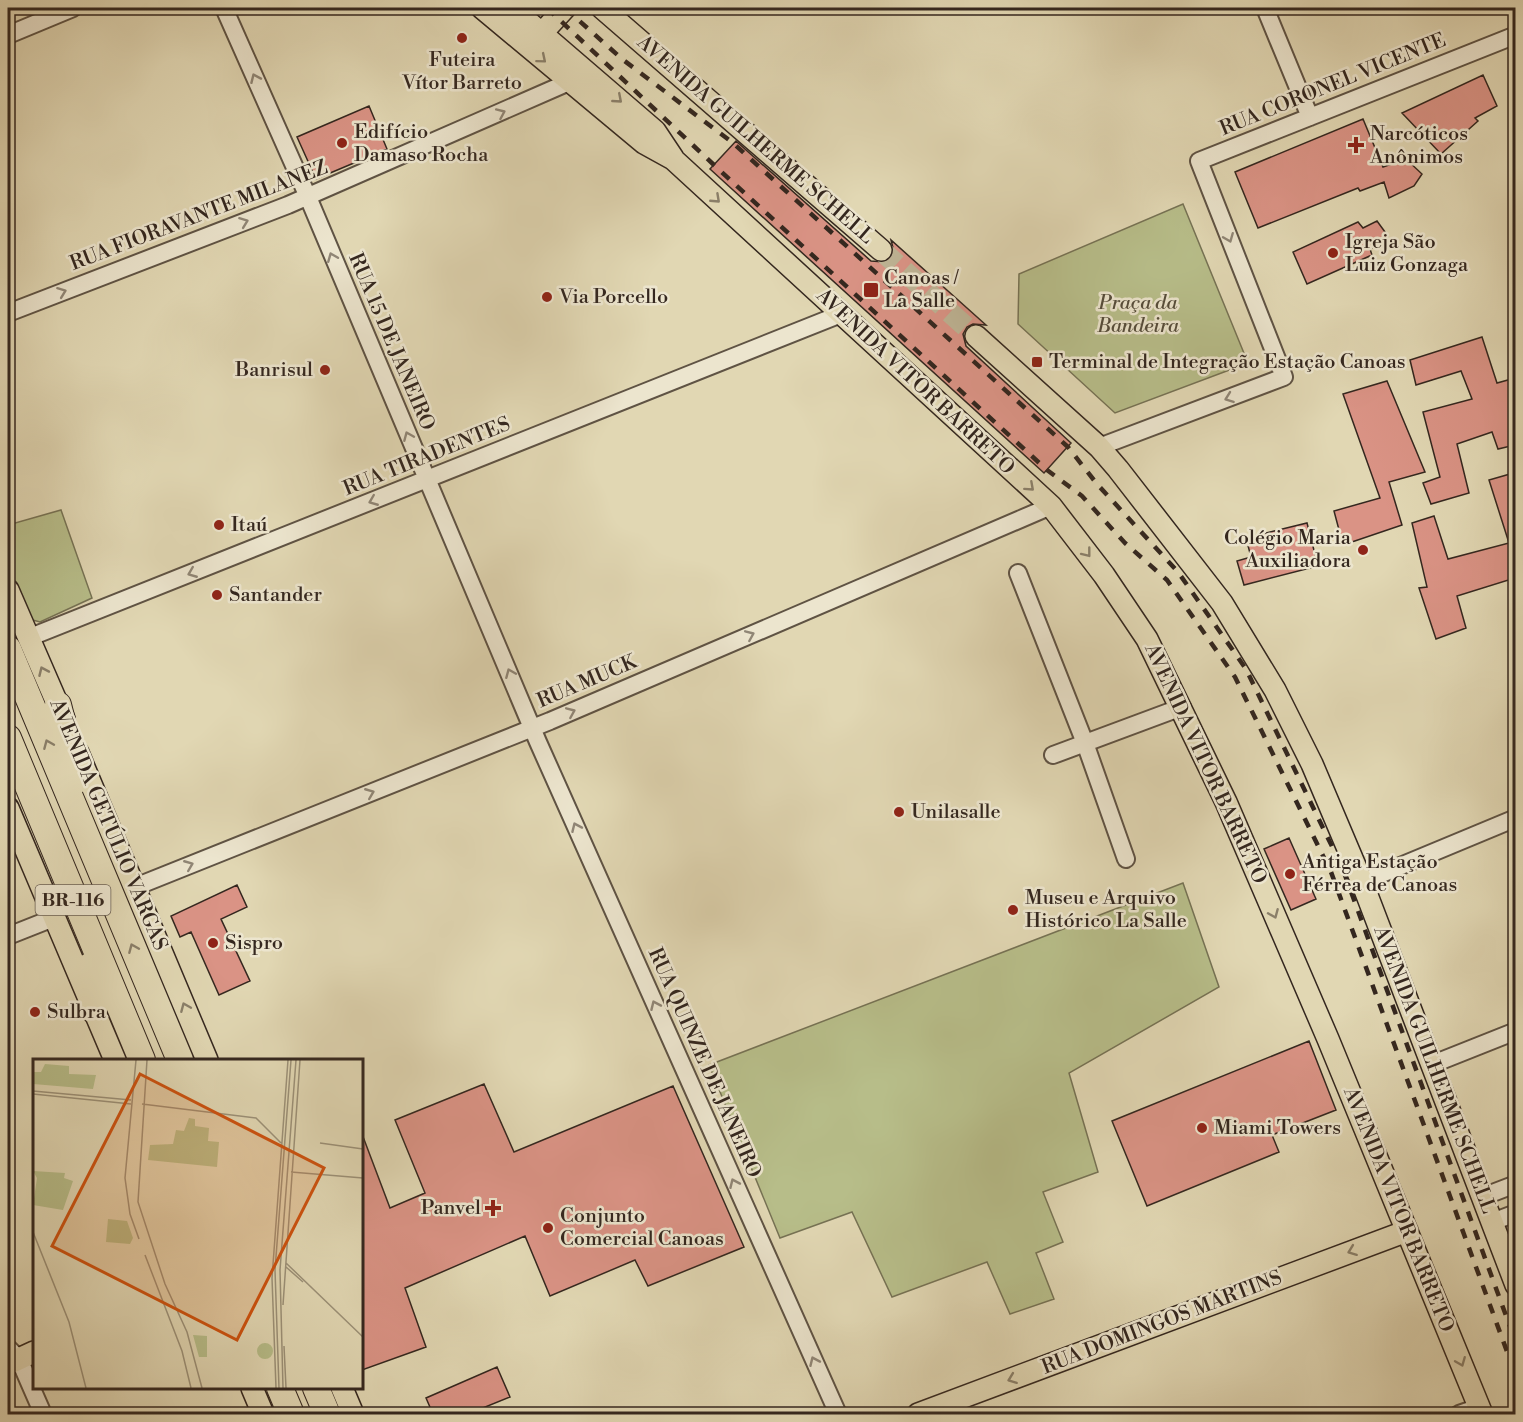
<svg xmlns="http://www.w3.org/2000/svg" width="1523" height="1422" viewBox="0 0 1523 1422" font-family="'Libre Bodoni',serif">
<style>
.green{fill:#b7bd89;stroke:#767254;stroke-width:1.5}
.building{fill:#da9385;stroke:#34271f;stroke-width:1.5}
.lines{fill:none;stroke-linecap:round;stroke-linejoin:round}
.major-tunnel{stroke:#beb495;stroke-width:21;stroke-dasharray:21 10;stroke-linecap:butt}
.minor-casing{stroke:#5f5344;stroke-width:20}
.major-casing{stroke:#34271f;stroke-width:24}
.highway-casing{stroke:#34271f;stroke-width:28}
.minor{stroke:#ece5ce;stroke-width:16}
.major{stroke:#e1d7b3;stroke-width:21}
.highway{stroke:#e1d7b3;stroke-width:26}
.rail{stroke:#34271f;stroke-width:4.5;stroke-dasharray:10 10;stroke-linecap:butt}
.oneway{stroke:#8a7f69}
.oneway2{stroke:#908676}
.poi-dot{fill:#8f2418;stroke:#ece5ce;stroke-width:2}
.labels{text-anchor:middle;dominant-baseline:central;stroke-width:5;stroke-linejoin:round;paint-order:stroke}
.shield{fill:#ece5ce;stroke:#6b6054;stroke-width:1.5}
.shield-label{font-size:18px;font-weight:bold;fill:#34271f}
.poi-label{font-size:20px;fill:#34271f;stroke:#ece5ce;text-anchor:start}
.street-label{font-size:20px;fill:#34271f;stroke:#ece5ce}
.park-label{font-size:20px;font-style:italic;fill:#554c3a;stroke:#ece5ce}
.inset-road{fill:none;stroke:#9c9178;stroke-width:1.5}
.view{fill:#cd520f;fill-opacity:0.15;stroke:#cd520f;stroke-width:3}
.inset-edge{fill:none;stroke:#34271f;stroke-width:3}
</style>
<rect width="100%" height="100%" fill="#e1d7b3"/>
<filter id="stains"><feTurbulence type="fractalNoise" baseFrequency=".00333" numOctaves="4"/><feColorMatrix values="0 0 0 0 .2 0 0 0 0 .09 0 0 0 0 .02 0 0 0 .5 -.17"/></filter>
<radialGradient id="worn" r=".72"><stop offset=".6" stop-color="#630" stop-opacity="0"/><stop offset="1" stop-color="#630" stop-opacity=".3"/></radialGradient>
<path class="green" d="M1183,204L1248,363L1115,413L1018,324L1019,274Z
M61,510L92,598L40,622L29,619L8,573V525Z
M1183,883L1219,987L1069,1073L1098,1172L1043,1192L1063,1242L1036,1253L1054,1299L1010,1314L987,1262L892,1297L852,1212L780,1238L709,1065Z"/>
<path class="building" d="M1483,75L1497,106L1475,118L1478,121L1441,154L1402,113Z
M369,106L387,149L316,179L297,137Z
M1363,119L1383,167L1406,159L1422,174L1414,186L1389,198L1384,182L1360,191L1358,188L1258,228L1235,172Z
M736,141L871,261L885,262L890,259L894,252L891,240L986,325L973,324L967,327L963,334L966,346L1071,443L1044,473L710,169Z
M1377,221L1388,236L1384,242L1370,249L1372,255L1307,284L1293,252L1358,222L1363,228Z
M1482,337L1497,383L1515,378V445L1498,449L1492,432L1457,444L1469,493L1431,504L1423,483L1440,477L1423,412L1472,399L1461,371L1416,385L1410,360Z
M1387,381L1425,472L1389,482L1402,525L1343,545L1334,511L1380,498L1343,394Z
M1510,474L1515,495V578L1457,596L1466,628L1436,639L1419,588L1427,587L1412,523L1434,516L1448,559L1509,543L1489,480Z
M1307,523L1318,566L1244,585L1237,561L1251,557L1246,538Z
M1289,838L1316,899L1291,910L1264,849Z
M237,885L247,907L221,919L250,981L219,995L191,932L180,937L171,916Z
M1309,1041L1336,1110L1272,1135L1279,1152L1147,1206L1112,1121Z
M484,1084L514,1152L673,1086L744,1247L648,1286L635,1260L550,1296L525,1236L405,1288L426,1347L362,1370V1134L390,1208L425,1193L395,1120Z
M497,1367L510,1397L468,1414H433L426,1398Z"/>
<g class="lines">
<path class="major-tunnel" d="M881,250L976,336"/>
<g class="minor-casing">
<path id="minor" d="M224,8L308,197L538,742L838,1414
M1265,8L1310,117
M8,35L73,8
M8,313L288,205L569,82
M1099,447L1284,377L1199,161L1516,35
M1018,573L1085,743L1126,859
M28,638L841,314
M1053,755L1182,707
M1362,882L1516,818
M135,887L550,721L1051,506
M8,936L56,917
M1433,1064L1516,1031
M1482,1197L1516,1184
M1492,1222L1516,1213
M8,1348L19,1359L43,1414
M1459,1414L1479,1407"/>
</g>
<g class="major-casing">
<path id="major" d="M482,8L644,143L673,159L1051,506L1104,575L1147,639L1226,802L1328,1039L1482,1414
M512,8L655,131L673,158
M602,8L881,250
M542,33L565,8
M976,336L1099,447L1118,469L1222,603L1275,690L1312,764L1362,882L1516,1285
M8,590L64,719
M78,753L207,1060
M8,808L115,1060
M8,1364L34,1352
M252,1388L263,1414
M342,1388L353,1414
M918,1414L1407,1231"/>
</g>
<g class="highway-casing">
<path id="highway" d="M8,649L180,1060
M58,705L77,780
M8,738L142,1060
M90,966L97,989L94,1010
M280,1388L291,1414
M316,1388L327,1414"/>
</g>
<use href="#minor" class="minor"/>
<use href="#major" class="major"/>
<use href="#highway" class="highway"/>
<path class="rail" d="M547,8L714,165L1047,470L1082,496L1125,543L1167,580L1235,677L1331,872L1516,1376
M565,8L622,59L733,143L1068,447L1097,484L1178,572L1246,669L1342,867L1516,1343"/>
</g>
<defs><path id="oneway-chevron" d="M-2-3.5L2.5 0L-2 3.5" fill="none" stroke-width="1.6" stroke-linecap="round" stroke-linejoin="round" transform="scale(1.5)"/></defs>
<g class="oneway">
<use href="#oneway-chevron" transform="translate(542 59) rotate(40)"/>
<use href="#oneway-chevron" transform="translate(618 99) rotate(41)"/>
<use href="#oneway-chevron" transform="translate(716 199) rotate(43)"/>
<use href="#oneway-chevron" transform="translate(1030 487) rotate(42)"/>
<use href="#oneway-chevron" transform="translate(1087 553) rotate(52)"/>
<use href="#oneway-chevron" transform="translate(43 671) rotate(-114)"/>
<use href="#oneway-chevron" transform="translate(48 744) rotate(-113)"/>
<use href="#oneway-chevron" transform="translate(1274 914) rotate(67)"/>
<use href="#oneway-chevron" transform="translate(133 948) rotate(-113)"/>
<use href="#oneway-chevron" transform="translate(185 1007) rotate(-113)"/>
<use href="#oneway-chevron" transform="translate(1352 1251) rotate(159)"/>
<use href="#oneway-chevron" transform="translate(1461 1362) rotate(68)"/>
<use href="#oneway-chevron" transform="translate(1012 1379) rotate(159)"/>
</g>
<g class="oneway2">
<use href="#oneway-chevron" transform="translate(255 78) rotate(-114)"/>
<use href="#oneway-chevron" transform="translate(501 113) rotate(-24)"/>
<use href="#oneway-chevron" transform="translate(244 222) rotate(-21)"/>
<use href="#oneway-chevron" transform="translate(1229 238) rotate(68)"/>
<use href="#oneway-chevron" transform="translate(332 257) rotate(-112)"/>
<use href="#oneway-chevron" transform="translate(62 292) rotate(-21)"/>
<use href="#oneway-chevron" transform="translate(1229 398) rotate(160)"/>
<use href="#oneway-chevron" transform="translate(408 436) rotate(-113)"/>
<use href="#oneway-chevron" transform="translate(373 501) rotate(158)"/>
<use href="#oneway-chevron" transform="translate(192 573) rotate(158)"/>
<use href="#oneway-chevron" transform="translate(750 635) rotate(-23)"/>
<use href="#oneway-chevron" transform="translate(510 673) rotate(-113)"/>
<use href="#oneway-chevron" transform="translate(571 712) rotate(-23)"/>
<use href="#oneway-chevron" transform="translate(370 793) rotate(-22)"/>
<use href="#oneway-chevron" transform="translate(576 827) rotate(-114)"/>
<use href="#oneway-chevron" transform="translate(189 865) rotate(-22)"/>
<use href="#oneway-chevron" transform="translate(655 1005) rotate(-114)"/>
<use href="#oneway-chevron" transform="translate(734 1183) rotate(-114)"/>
<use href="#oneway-chevron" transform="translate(814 1361) rotate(-114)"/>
</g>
<g class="poi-dot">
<circle cx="462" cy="38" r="6"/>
<circle cx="342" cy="143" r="6"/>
<path d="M1353 136h6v6h6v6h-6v6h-6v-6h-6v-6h6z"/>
<circle cx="1333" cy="253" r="6"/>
<rect x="863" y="282" width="16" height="16" rx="3"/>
<circle cx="547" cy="297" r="6"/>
<rect x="1031" y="356" width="12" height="12" rx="3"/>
<circle cx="325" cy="370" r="6"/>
<circle cx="219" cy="525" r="6"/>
<circle cx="1363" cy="550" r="6"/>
<circle cx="217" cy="595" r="6"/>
<circle cx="899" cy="812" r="6"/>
<circle cx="1290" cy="874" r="6"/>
<circle cx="1013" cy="910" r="6"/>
<circle cx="213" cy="943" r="6"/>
<circle cx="35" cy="1012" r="6"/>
<circle cx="1202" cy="1128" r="6"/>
<path d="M490 1199h6v6h6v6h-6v6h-6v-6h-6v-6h6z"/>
<circle cx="548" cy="1228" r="6"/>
</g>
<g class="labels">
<rect class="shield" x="35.5" y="885" width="75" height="30" rx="4.5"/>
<g class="shield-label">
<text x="73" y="900">BR-116</text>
</g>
<g class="poi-label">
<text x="462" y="60" text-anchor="middle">Futeira<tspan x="462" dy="23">Vítor Barreto</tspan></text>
<text x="354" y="132">Edifício<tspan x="354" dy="23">Damaso Rocha</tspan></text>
<text x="1370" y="134">Narcóticos<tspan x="1370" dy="23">Anônimos</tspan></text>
<text x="1345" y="242">Igreja São<tspan x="1345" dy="23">Luiz Gonzaga</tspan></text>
<text x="884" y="278">Canoas /<tspan x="884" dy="23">La Salle</tspan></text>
<text x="559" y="297">Via Porcello</text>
<text x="1049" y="362">Terminal de Integração Estação Canoas</text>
<text x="313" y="370" text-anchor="end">Banrisul</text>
<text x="231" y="525">Itaú</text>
<text x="1351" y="538" text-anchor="end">Colégio Maria<tspan x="1351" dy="23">Auxiliadora</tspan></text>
<text x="229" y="595">Santander</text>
<text x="911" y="812">Unilasalle</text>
<text x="1302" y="862">Antiga Estação<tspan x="1302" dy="23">Férrea de Canoas</tspan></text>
<text x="1025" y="898">Museu e Arquivo<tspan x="1025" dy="23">Histórico La Salle</tspan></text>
<text x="225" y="943">Sispro</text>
<text x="47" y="1012">Sulbra</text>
<text x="1214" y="1128">Miami Towers</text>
<text x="481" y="1208" text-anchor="end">Panvel</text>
<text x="560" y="1216">Conjunto<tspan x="560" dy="23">Comercial Canoas</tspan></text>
</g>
<g class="street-label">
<text transform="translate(1333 85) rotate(-22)">RUA CORONEL VICENTE</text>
<text transform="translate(755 140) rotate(41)">AVENIDA GUILHERME SCHELL</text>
<text transform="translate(199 216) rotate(-21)">RUA FIORAVANTE MILANEZ</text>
<text transform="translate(391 342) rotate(67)">RUA 15 DE JANEIRO</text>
<text transform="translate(915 382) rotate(43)">AVENIDA VITOR BARRETO</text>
<text transform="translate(427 457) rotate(-22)">RUA TIRADENTES</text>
<text transform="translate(587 682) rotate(-23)">RUA MUCK</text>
<text transform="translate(1205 764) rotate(65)">AVENIDA VITOR BARRETO</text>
<text transform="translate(108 825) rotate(67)">AVENIDA GETÚLIO VARGAS</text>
<text transform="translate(704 1063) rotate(66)">RUA QUINZE DE JANEIRO</text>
<text transform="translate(1434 1070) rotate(69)">AVENIDA GUILHERME SCHELL</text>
<text transform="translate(1398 1210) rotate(68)">AVENIDA VITOR BARRETO</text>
<text transform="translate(1162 1323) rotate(-21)">RUA DOMINGOS MARTINS</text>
</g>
<g class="park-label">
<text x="1138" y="303">Praça da<tspan x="1138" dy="23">Bandeira</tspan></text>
</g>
</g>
<g transform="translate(33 1059)">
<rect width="330" height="330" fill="#e1d7b3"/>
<path d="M12,5L36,7V15L63,16L60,30L0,25L1,13H8ZM156,59L162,60V67L176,69L175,82L186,83L184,108L115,101L117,86L140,85L143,71L151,72ZM0,112L32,114L31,119L40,122L30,151L0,146L4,119ZM75,160L94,162L100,179L97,185L73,183ZM160,276L174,277V298H166ZM224 292a8 8 0 1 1 16 0a8 8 0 1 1-16 0Z" fill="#b7bd89"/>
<path class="inset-road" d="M103,1L92,119L97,155L106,180M114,1L105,143L132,225L154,273L169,329M0,32L98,41M0,35L98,45M109,45L223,59L248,84M287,84L330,90M258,113L330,119M0,173L36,263L53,329M112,196L149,292L158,329M253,204L330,278M253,208L270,223M250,246L267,1M251,287L253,329M243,329L239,219L255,1M246,329L242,211L258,1M250,329L247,211L263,1"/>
<path class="view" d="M107,15L291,109L204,281L19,187Z"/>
<rect width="330" height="330" class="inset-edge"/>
</g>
<rect width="1523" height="1422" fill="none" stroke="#e1d7b3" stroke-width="30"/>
<rect x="9" y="9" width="1505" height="1404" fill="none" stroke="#34271f" stroke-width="3"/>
<rect x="15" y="15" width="1493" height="1392" fill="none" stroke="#34271f" stroke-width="1.5"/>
<rect width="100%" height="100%" filter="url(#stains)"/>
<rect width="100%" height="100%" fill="url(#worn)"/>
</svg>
